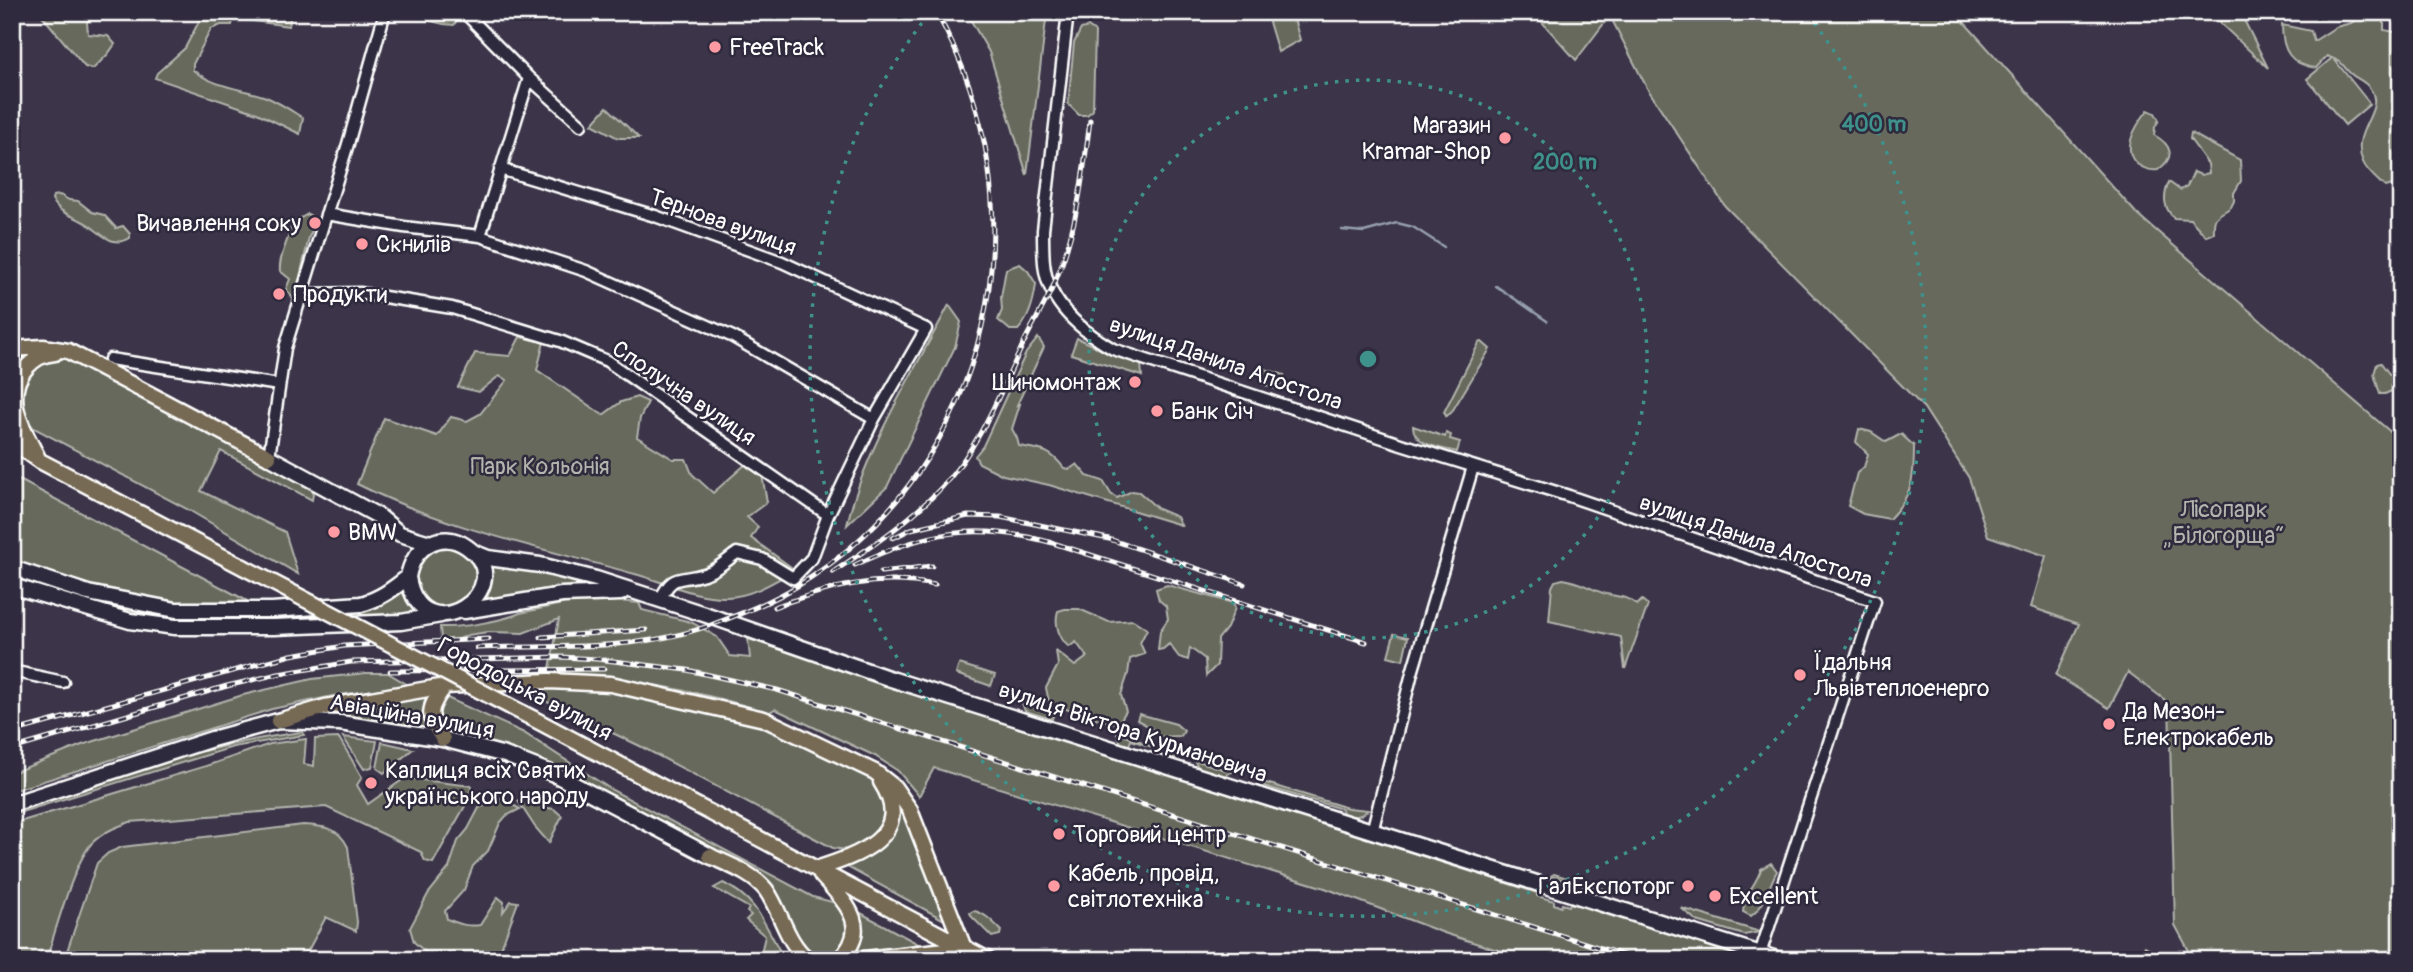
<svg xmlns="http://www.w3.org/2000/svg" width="2413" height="972" viewBox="0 0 2413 972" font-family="Pangolin,sans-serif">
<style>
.green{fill:#66695b;stroke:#b2b4ad;stroke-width:2}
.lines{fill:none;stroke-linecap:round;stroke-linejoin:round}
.stream{stroke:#96a0af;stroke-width:2.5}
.street-casing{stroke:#fff;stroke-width:15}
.secondary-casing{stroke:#fff;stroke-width:19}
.primary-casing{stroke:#fff;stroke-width:19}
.street{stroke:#2f2a3d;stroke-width:10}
.secondary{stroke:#2f2a3d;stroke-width:14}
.primary{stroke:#776a54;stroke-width:14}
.rail-casing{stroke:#fff;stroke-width:5}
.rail{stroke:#2f2a3d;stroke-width:2.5;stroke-dasharray:8;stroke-linecap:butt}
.primary-bridge-casing{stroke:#fff;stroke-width:19;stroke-linecap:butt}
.primary-bridge{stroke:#776a54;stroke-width:14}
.ring{fill:none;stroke:#3f918b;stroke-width:3.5;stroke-dasharray:3.5 7}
.poi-dot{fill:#ff9aa2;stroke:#2f2a3d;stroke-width:2.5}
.labels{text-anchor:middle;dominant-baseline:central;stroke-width:5;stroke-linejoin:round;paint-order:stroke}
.poi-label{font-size:23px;fill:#fff;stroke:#2f2a3d;text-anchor:start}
.street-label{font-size:23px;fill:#fff;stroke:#2f2a3d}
.park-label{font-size:23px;fill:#b2b4ad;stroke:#2f2a3d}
.centre{fill:#3f918b;stroke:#2f2a3d;stroke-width:3.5}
.ring-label{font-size:21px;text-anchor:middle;font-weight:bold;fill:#3f918b;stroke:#2f2a3d;stroke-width:5;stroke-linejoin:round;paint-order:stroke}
</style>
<rect width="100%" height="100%" fill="#3c3448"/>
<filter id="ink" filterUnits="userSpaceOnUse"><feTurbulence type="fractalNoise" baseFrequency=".0143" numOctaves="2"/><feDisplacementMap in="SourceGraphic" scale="14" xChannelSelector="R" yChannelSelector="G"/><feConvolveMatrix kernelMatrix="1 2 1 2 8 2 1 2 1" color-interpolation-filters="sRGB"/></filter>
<g filter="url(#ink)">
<path class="green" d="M39,12H101L87,22L88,34L108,36L115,44L108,54L93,69L85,67Z
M204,12H235L232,25H221L211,29L193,64V70C213,86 236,88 260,95C275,99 290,110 303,118L300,134L257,113L155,78L157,73L185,48Z
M237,12H288L290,20L289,26L247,20Z
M418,12H458V18L454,25C442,25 426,21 418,12Z
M966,12H1047L1027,175L989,52Z
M1266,12H1292L1300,40L1278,52Z
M1533,12H1602L1608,18L1576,60Z
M1608,12H1955L2137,214L2401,441V960H2194L2175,925L2169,703L2128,672L2109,708L2056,675L2079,624L2031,607L2046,556L1988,536L1969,478L1924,408L1725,206L1647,88Z
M2222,12H2240L2268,68L2221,24L2218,16Z
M2367,12H2382L2384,14V30L2401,33V183L2385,187C2378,180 2367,172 2363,162C2349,132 2385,111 2371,90C2365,80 2357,80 2350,73C2343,67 2344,62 2334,59L2370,104L2345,125L2307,79L2332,58L2327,56L2316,68C2290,65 2282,50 2282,25L2311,31L2314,41L2336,27L2351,23Z
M1088,27L1095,32L1093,110L1087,115H1079L1068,104L1074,43L1081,29Z
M607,107L639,138H618L592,124Z
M2148,110L2155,113L2159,120L2155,127L2154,135C2172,145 2176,157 2158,170C2150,171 2144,169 2137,164C2120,149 2137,124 2148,110Z
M2191,133L2240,160L2241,181L2234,193V201L2231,207C2218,217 2213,213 2214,233L2206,236L2190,219L2174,218C2163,207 2163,196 2169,182L2180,190L2187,186L2194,172L2201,175L2209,173L2208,164L2190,139Z
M60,195L69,200L78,201L92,212L104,215L116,228L123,226L130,234V238C110,250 99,229 82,221C69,214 59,213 52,199L53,196Z
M308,214L317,220L309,237L297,290L293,298L286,289L290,279L280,271C278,257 290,238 292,223Z
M1020,264L1028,271L1036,284C1034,300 1030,318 1018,330H1010L998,320L1002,310L1001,297L1006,269Z
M949,305L961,322L955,347L887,487L847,525C864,451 913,373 949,305Z
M520,337L544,342L537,370L603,415L621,402L637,397L648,402L640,418L637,437L673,459H686L692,474L713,493L747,463L762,475L767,502L747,517L758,527L751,538L795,570C775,581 751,597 727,597C695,598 665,582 635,574C542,548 444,528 357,484L384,418L437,436L451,417L467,421L480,414L507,380L499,376L479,392L458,387L475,353L510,356Z
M1038,338L1044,347L1017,405L1020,404L1012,429L1017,438L1019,446C1042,450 1049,449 1064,468L1070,469L1077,464L1087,476L1103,481L1111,494L1117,498L1132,491L1139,492L1158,509L1177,517L1181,525L1049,485L1003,475L979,463L975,456L983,446L1026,353Z
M1077,338L1110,354L1141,364L1142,376L1071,354Z
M1482,342L1490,349L1451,413L1446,416L1444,412L1479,343Z
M63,357L86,367L314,488L312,500L221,451L201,491L285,532L298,574L187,509L34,428C6,402 25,359 63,357Z
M2381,363L2390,375L2395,374L2399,378L2398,388L2385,394H2380L2374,374L2377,364Z
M1262,368L1284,375L1278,390L1261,383Z
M1413,426L1445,437L1446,433L1451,435L1450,439L1460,442L1457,452C1442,448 1413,445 1413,426Z
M1859,429L1871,432L1886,442L1901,434L1914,446C1914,479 1913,495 1889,519L1863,514L1848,506L1857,473L1864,467L1868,454L1856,442Z
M12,476L251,603H176L76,583L12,561Z
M414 577a31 31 0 1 1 62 0a31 31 0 1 1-62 0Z
M491,564L524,565L593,583L554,588L487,600L492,579Z
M12,573L88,598L282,615L372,608L402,589L407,602L417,614L284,620H175L131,614L87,603L12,579Z
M1563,579C1579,581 1590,589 1606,594C1618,597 1627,596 1637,605L1642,600L1648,605L1625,669L1621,637L1549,621L1552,587L1555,581Z
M1167,585L1233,603L1235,608L1227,628L1218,639L1217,665L1206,676L1205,659L1190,648L1188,660L1179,657L1169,644L1163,649L1158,650L1160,631L1168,619L1166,606L1159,600L1156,589Z
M590,598L639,603L642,610L691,622L717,637L730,656L750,658L748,639L1537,893V896L1554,901V904L1561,907L1562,904L1569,906L1570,903L1752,960H1529L1444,933L1325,888L934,768L919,796L898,771L875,756L775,709L768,713C698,689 623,678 549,674L559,619L523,633L488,632L468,635L455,641L441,639L440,627C460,628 502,621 520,613Z
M1065,609H1079L1109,622L1133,620L1147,629L1140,643L1145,654L1130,659L1128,674L1121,695L1126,711L1119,722L1111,723L1053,705L1049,702L1046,688L1058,665L1056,651L1075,666L1087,657L1076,642L1069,647C1059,639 1054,623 1058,611Z
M1394,634L1408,637L1403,660L1388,656Z
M959,664L995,675L991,686L956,674Z
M366,673H388L408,685L333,696L272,709L12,791V773L82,745L243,695L312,679Z
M577,688L629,694L760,724L870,776C904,806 877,859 833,848L640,746L522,690Z
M426,695L424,704L426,717L423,721L425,728L355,717L315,715Z
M445,697L524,733L612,790L813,897L836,903L850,923C848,936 846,948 832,954C824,957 813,957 806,950C800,943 797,935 793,927C784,908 775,891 761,875L554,766L499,745L448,732C436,721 435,710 445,697Z
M1022,703L1054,713L1052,719L1025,711Z
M1139,714L1176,724L1184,731L1181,736L1158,737L1150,727L1137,720Z
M303,732L304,735L233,747L12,815V810C108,780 203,744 303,732Z
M1117,733L1179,755L1173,760H1166L1168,752L1131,740L1128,748L1122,746Z
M343,737L377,741L372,767L364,769Z
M339,738L362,777L357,785L368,804L405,778L472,786L465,806L433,863L425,861L421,852L326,807L130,822C116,827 103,832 92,843C73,864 56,931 46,960H12V824L206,766L270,744L306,739L304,764L314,766L315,739Z
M382,742L413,749L384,773L377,768Z
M1194,760L1232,772L1222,777L1200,770Z
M1263,782L1348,808L1368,810C1359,818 1353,817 1343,814L1342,809L1264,786Z
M527,797L542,807L554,809L562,816L549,843L535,827L518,801Z
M500,798L520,809L506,816L500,823L488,851L473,866L464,890L445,911L447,919C459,924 468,927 480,925L498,897L504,902L503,912L511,901L518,902L502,945L500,960H454L453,957L445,956L434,960L414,942L410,928L428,894L449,868L458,841L468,829L479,808Z
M899,800L946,921L847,867L866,854Z
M303,825C322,826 339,827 348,847L357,922L356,931L326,917L303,960H64L97,863L108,853L122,847Z
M1771,863L1777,871C1767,888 1768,903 1751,916L1743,912C1744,892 1756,886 1761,869Z
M1554,874L1610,891L1605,893L1551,876Z
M723,883C759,899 766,929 785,960H769L761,953L765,936L746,920L751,915L747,912L749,908L714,888Z
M1681,908L1760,932L1744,935L1697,921Z
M857,911L924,947L851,953L862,930Z
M973,911C984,912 993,922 1001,930L1000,935L992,937L972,917L970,913Z
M2145,946L2168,960H2138Z"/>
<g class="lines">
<path class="stream" d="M1342,230L1364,232L1397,223L1413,227L1444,247
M1496,286L1547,321"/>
<g class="street-casing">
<path id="street" d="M464,12L529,78L581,125
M1068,12L1043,230C1043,241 1043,252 1044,263C1047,303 1082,331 1113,349L1401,444L1569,496L1875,601L1760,954
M500,169L655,216L782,262L926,329L874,419L828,515L812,558L793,578L762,559L737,553C727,560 716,571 704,574C679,582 673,572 660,600
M326,214L404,227L480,236L586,271L733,337L874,419
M480,236L529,78
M302,294L360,293L452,308L560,341L607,361L828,515
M110,359L279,385
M269,457L285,348L348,144L385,12
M12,671L63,682
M1372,832L1412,673L1473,467"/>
</g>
<g class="secondary-casing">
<path id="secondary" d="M269,457L380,517L400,534L430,543
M473,552L488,558L540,565L596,579L710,616L888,678L1780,960
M12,568L88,593L176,610H272L361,604C380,599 393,589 408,577C413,548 440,528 467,547C524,587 421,658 408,577
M12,586L130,621L175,627H274L401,622L441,615
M464,611L562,595L621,593
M12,804L212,739L278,721L340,723L443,739L505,755L554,774L710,856"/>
</g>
<g class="primary-casing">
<path id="primary" d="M12,349L43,347L68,351L269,457
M12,441L40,461L243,567
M37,456C23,429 2,396 26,368C34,359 42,354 55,353
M532,718L988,960
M278,721L325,707L445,686L549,681L611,684L764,719L875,772L894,787L910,810L964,948
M443,739C426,716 428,708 445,686
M710,856C729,865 752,873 766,890C781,911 787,945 809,960
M816,869C857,856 916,836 881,782
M821,875C845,902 873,927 839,960
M856,960L964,948"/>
</g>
<use href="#street" class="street"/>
<use href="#secondary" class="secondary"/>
<use href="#primary" class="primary"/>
<g class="rail-casing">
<path id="rail" d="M893,538L911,529L968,516L1000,517L1109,539L1244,584
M855,565C926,531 976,522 1053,543L1366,642
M833,572C871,547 911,520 942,487C978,448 997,400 1019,353C1028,332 1041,312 1051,291C1076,237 1083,178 1090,120
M881,572L932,566
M774,607C830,587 875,574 935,585
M541,637L646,630
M477,648C553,645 635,652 708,626C739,615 771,602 799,585C994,465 1046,207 936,12
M390,671L604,669
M12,732L291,655L344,646L489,639
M12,749L227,686L278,674L351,662L561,657L597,659L687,670L777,690L1639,960"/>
</g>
<use href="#rail" class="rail"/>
<g class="primary-bridge-casing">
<path id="primary-bridge" d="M243,567L532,718"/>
</g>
<use href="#primary-bridge" class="primary-bridge"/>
</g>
</g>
<g class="ring">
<circle cx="1368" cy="359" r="279"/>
<path d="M1808 15A558 558 0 1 1 928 15"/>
</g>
<g class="poi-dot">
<circle cx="715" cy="47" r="7"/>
<circle cx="1505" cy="138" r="7"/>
<circle cx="315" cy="223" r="7"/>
<circle cx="362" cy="244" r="7"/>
<circle cx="279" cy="294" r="7"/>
<circle cx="1135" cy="382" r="7"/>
<circle cx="1157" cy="411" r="7"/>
<circle cx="334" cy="532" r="7"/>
<circle cx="1800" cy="675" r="7"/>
<circle cx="2109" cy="724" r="7"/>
<circle cx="371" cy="783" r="7"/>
<circle cx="1059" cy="834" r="7"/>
<circle cx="1054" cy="886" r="7"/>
<circle cx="1688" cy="886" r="7"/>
<circle cx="1715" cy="896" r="7"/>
</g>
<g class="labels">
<g class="poi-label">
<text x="729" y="47">FreeTrack</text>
<text x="1491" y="125" text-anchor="end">Магазин<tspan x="1491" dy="26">Kramar-Shop</tspan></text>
<text x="301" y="223" text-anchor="end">Вичавлення соку</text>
<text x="376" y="244">Скнилів</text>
<text x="293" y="294">Продукти</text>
<text x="1121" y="382" text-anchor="end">Шиномонтаж</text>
<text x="1171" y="411">Банк Січ</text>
<text x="348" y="532">BMW</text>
<text x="1814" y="662">Їдальня<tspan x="1814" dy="26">Львівтеплоенерго</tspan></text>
<text x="2123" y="711">Да Мезон-<tspan x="2123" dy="26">Електрокабель</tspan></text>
<text x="385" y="770">Каплиця всіх Святих<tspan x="385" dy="26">українського народу</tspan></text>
<text x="1073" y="834">Торговий центр</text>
<text x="1068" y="873">Кабель, провід,<tspan x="1068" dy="26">світлотехніка</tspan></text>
<text x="1674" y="886" text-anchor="end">ГалЕкспоторг</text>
<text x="1729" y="896">Excellent</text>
</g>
<g class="street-label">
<text transform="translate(723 222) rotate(20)">Тернова вулиця</text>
<text transform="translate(1226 363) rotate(19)">вулиця Данила Апостола</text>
<text transform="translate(684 393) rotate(34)">Сполучна вулиця</text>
<text transform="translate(1756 541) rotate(19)">вулиця Данила Апостола</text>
<text transform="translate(525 689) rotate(28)">Городоцька вулиця</text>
<text transform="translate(412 716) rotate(10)">Авіаційна вулиця</text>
<text transform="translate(1133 732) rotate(18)">вулиця Віктора Курмановича</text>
</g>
<g class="park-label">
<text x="540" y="466">Парк Кольонія</text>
<text x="2224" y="509">Лісопарк<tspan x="2224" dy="26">„Білогорща“</tspan></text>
</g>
</g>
<circle cx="1368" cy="359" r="10" class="centre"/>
<g class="ring-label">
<text x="1874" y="131">400 m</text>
<text x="1565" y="169">200 m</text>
</g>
<rect width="2413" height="972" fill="none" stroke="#2f2a3d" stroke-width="42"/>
<rect x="21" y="21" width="2371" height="930" fill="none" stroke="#fff" stroke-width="2.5" filter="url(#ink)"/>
</svg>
